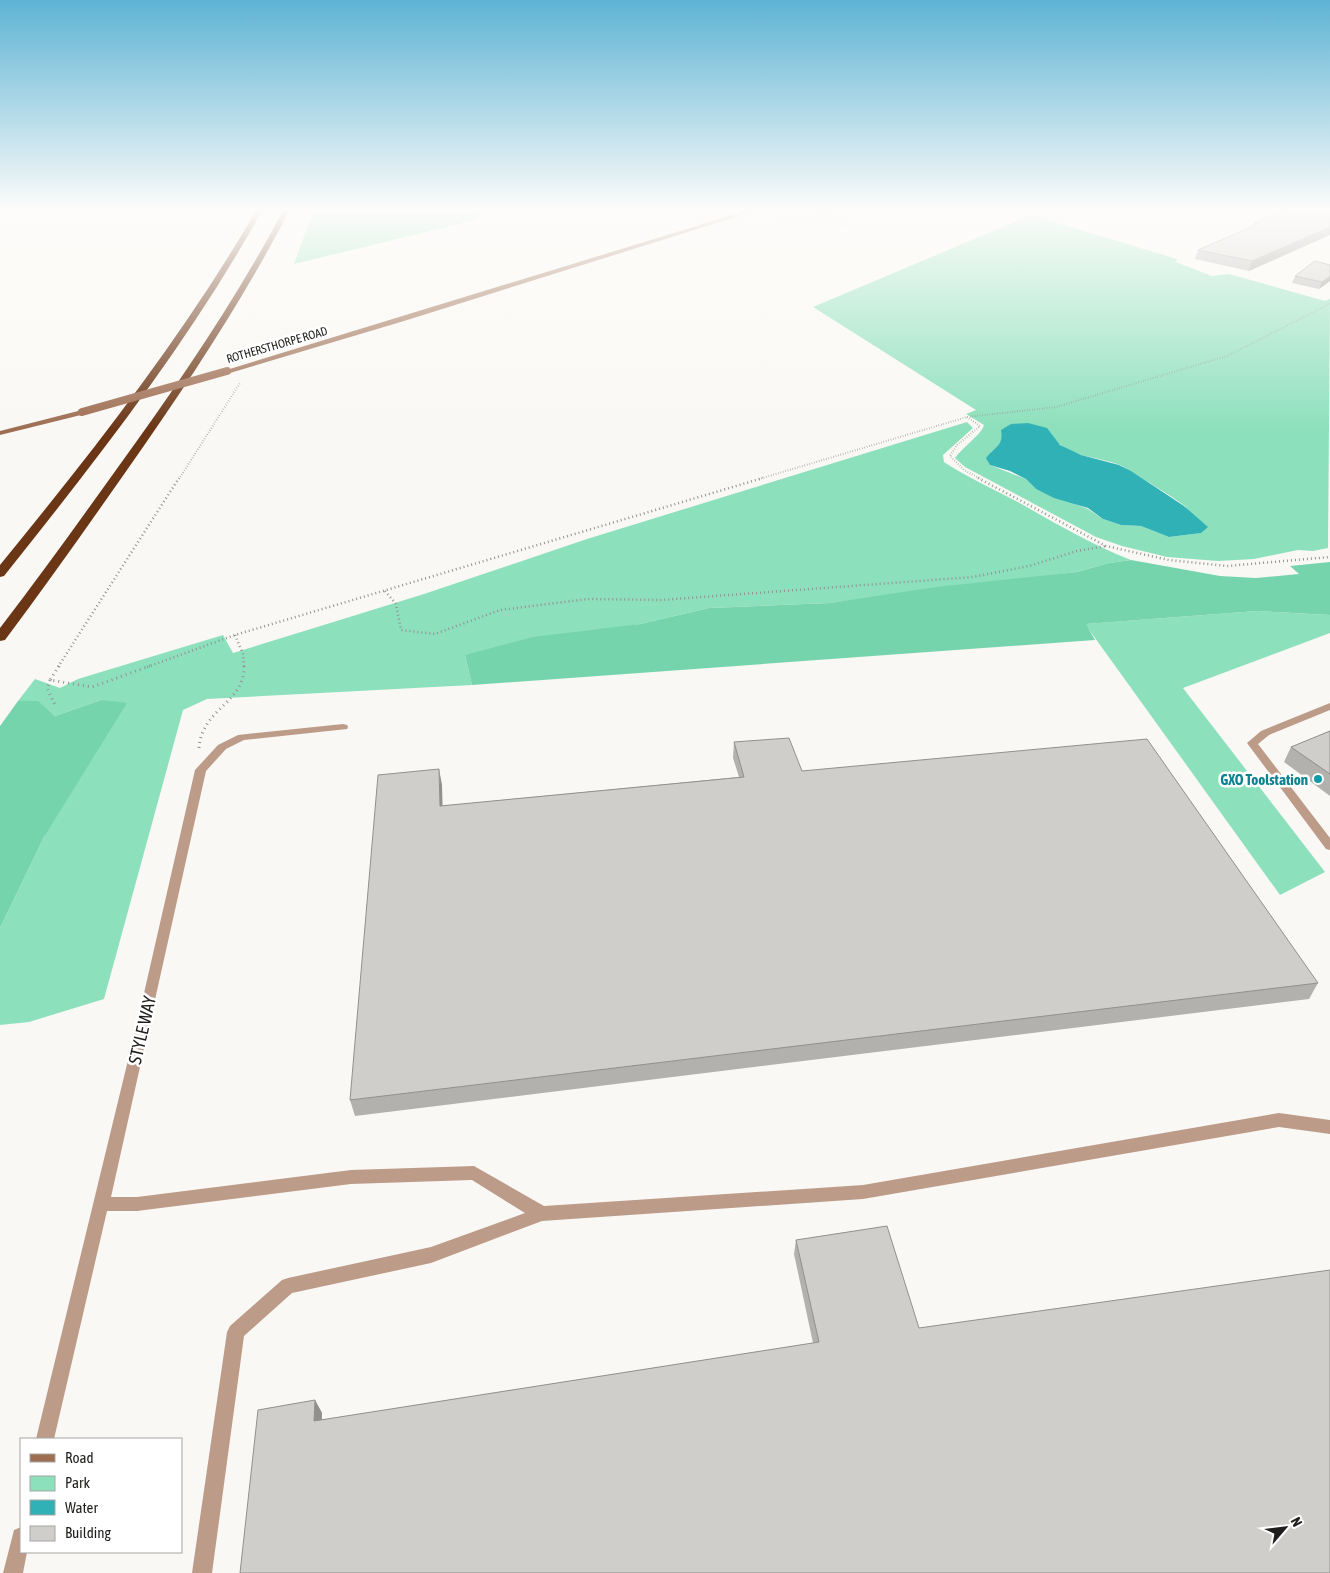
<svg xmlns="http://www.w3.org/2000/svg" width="1330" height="1573" viewBox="0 0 1330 1573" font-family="'Asap Condensed',sans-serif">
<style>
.green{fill:#8de0bc;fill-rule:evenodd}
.forest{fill:#76d4ad}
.water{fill:#30b1b6}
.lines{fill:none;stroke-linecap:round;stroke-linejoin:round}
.path-far2{stroke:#93928f;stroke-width:2;stroke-dasharray:0.5 2;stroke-linecap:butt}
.path-far1{stroke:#93928f;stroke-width:2.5;stroke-dasharray:1 3;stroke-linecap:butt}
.path{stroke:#93928f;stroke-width:3;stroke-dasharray:1 4;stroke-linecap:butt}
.lane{fill:#bd9b89;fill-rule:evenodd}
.secondary{fill:#9e6e53;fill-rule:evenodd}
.highway{fill:#6a3616;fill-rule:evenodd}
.secondary-bridge{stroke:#9e6e53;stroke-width:8}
.wall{fill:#b3b1ae}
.shaded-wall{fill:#92908d}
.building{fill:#d0ceca;stroke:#92908d}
.culture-dot{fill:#0f9aa8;stroke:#fff;stroke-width:2}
.labels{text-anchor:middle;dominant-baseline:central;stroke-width:5;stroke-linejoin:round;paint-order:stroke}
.far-street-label{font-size:12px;fill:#1f1e1c;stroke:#fff}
.culture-label{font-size:15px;font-weight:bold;fill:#0d838f;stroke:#fff;text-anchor:end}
.near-street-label{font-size:18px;fill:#1f1e1c;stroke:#fff}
</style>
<rect width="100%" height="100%" fill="#faf8f4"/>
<path class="green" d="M314,209H478V216L475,220L294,264Z
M1031,215L1177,259L1176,262L1212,276L1229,274L1325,301L1330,299L1328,548L1313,551L1298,550L1254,559L1218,561L1167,557L1122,546L1096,537L965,467L955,458C963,447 982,434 984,425L966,414L976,410L813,307ZM1053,438C1071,458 1096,456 1120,465C1126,468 1181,502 1185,506C1191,513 1196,525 1200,533L1169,537L1141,526L1121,525L1103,519L1088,509L1036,489L1026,479L990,465L991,452L1001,446L1003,440Z
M967,422L973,428L943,455L944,462C970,479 998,491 1025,506C1060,526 1093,545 1131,560L1109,563L1077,572L830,603L709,608L640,624L465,655L472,685L207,699L183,710L104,999L29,1022L0,1025V928L44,837L101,700L55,716L39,701H18L35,679L60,688L78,679L223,635L233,653L424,594L587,539Z
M1257,611L1330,615V633L1183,688L1325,872L1280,895L1085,624Z"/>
<path class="forest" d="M1131,560L1220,576L1256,578L1299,574L1290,566L1330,562V615L1257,611L1086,624L1095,640L472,685L465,655L533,637L640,624L709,608L830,603L936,587L1077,572L1109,563Z
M101,700L127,703L44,837L0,928V726L18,701H39L55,716Z"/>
<path class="water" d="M1028,423L1047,428L1060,445L1081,455L1119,465L1131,471L1184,506L1208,527L1201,533L1169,537L1141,526L1121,525L1103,519L1088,508L1054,498L1036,489L1026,479L1010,471L990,465L986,458C995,446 1004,446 1001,430L1011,424Z"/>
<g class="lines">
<path class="path-far2" d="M809,209L814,211V216L850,227
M781,224L853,209
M967,417L980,426L957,445L950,456L964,470L981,479
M179,479L240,383
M759,479L967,417L1056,407L1227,356L1330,304"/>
<path class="path-far1" d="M978,478L1106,546L1169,560L1227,566L1330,557
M385,591L396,604L401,630L435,634L500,610L588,599L661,600L973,577L1029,566L1077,551L1106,546
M235,635L243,654L244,667
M58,667L179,478
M147,667L235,635L763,478"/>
<path class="path" d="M59,666L50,680L92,687L150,666
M50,680L47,688L55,705
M199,748C202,708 245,703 244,666"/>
<path class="lane" d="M1330,703V710L1269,735L1258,744L1330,838V850L1326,849L1247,743L1261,731Z
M343,724L347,725L348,727L347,729L244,740L226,749L206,771L111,1197H137L351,1170L474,1166L544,1206L863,1185L1279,1113L1330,1120V1134L1279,1127L863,1199L542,1221L431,1263L292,1293L244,1336L212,1573H192L227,1332L230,1326L282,1280L288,1278L431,1247L525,1213L472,1180L351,1184L137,1211H107L54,1439H36L139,1015L195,770L218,745L238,735Z
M21,1527V1552H27L23,1573H3L14,1530Z"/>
<path class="secondary" d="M752,209H761L404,321L230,373L223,371Z
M82,410L86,412L85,414L0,435V431Z"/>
<path class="highway" d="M257,209H263C190,341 98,458 4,576L0,577V565C93,451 183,337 257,209Z
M284,209H290C243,301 186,386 127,470C87,527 47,584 5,640L0,641V628C40,576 78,523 116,470C177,386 235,301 284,209Z"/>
<path class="secondary-bridge" d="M82,412L227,371"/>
</g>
<path class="wall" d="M1287,209L1249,271L1195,259L1198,250L1253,226L1254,223Z
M1330,265V281L1319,289L1292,283L1295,276Z
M1330,731V796L1284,762L1291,747Z
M734,742L802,771L1318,983L1309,999L355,1116L350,1100L442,785V806L739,777L733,758Z
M796,1240L919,1328L240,1573L315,1400L322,1413V1420L813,1343L794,1254Z"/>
<path class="shaded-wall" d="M1330,227V235L1249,271L1252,261Z
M1330,276V281L1319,289L1322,282Z
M439,769L442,785L443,822L440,806Z
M315,1400L322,1413L321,1434L314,1421Z"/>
<path class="building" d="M1287,209H1330V227L1252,261L1198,250L1258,224L1254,223Z
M1315,261L1330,265V276L1322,282L1295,276Z
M1330,731V774L1291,747Z
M789,738L802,771L1147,739L1318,983L350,1100L378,775L439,769L440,806L744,777L734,742Z
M887,1226L919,1328L1330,1270V1573H240L258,1410L315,1400L314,1421L819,1342L796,1240Z"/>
<linearGradient id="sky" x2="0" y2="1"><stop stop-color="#5eb3d4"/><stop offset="0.49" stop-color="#fdfcfa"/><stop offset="1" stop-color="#fdfcfa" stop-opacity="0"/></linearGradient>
<rect width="1330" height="429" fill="url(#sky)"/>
<circle class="culture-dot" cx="1318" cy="779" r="5"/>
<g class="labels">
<g class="far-street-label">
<text transform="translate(277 345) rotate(-16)">ROTHERSTHORPE ROAD</text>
</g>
<g class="culture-label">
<text x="1308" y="779">GXO Toolstation</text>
</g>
<g class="near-street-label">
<text transform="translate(142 1030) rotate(-77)">STYLE WAY</text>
</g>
</g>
<rect x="20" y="1438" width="162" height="115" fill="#ffffff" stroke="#a5a5a4"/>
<rect x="30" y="1454" width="25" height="8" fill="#9e6e53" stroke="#a5a5a4"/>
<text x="65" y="1463" font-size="15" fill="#1f1e1c">Road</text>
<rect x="30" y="1476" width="25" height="15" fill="#8de0bc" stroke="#a5a5a4"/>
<text x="65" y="1488" font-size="15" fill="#1f1e1c">Park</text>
<rect x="30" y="1500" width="25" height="15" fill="#30b1b6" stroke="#a5a5a4"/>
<text x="65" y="1513" font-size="15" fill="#1f1e1c">Water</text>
<rect x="30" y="1526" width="25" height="15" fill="#d0ceca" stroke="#a5a5a4"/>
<text x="65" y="1538" font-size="15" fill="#1f1e1c">Building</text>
<g transform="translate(1285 1528) rotate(62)" stroke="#ffffff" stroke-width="4" paint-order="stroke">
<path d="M0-4L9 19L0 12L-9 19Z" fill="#1f1e1c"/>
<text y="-8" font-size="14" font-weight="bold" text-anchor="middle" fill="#1f1e1c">N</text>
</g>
</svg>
